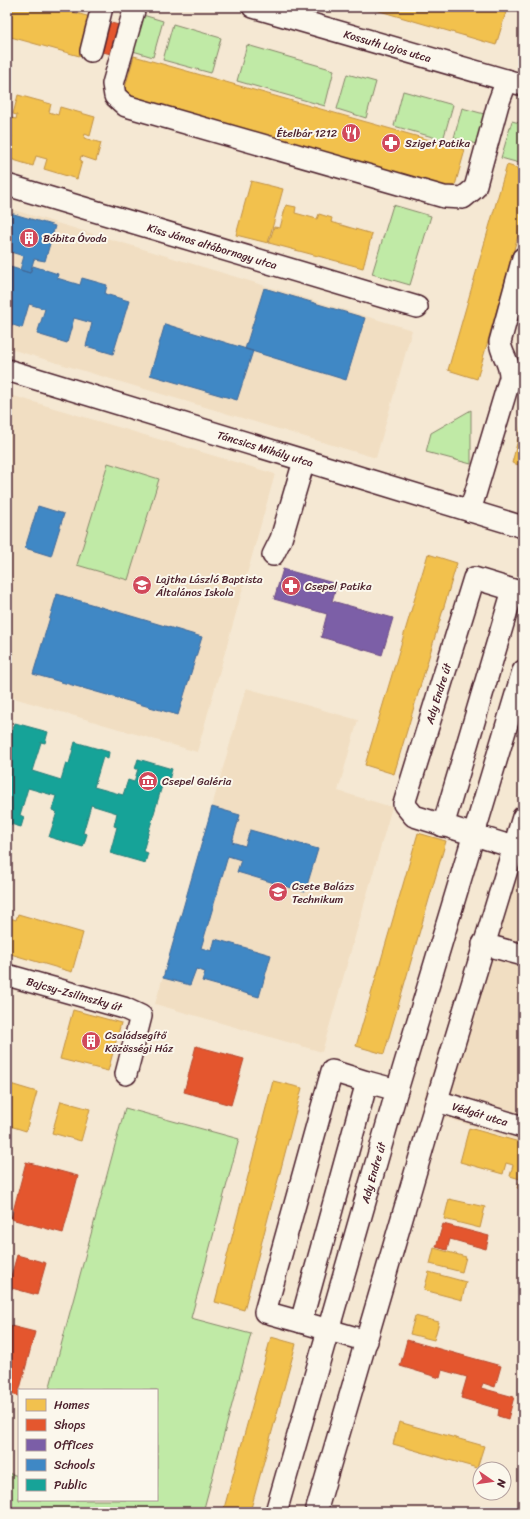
<svg xmlns="http://www.w3.org/2000/svg" width="530" height="1519" viewBox="0 0 530 1519" font-family="Sriracha,sans-serif">
<style>
.built{fill:#f1dec2}
.green{fill:#c0eaa6;stroke:#858468}
.homes{fill:#f2c14e;stroke:#c09044}
.shops{fill:#e4572e;stroke:#b6462d}
.offices{fill:#7b5ea7;stroke:#6c4b82}
.schools{fill:#3f88c5;stroke:#426897}
.public{fill:#17a398;stroke:#267b77}
.lines{fill:none;stroke-linecap:round;stroke-linejoin:round}
.minor-casing{stroke:#4a1f2b;stroke-width:24}
.minor{stroke:#fbf7ec;stroke-width:21}
.labels{text-anchor:middle;dominant-baseline:central;stroke-width:4;stroke-linejoin:round;paint-order:stroke}
.street-label{font-size:11px;fill:#4a1f2b;stroke:#fbf7ec}
.poi-label{font-size:11px;fill:#4a1f2b;stroke:#fbf7ec;text-anchor:start}
</style>
<rect width="100%" height="100%" fill="#f5e8d3"/>
<filter id="ink" filterUnits="userSpaceOnUse"><feTurbulence type="fractalNoise" baseFrequency=".025" numOctaves="2"/><feDisplacementMap in="SourceGraphic" scale="8" xChannelSelector="R" yChannelSelector="G"/><feConvolveMatrix kernelMatrix="1 2 1 2 8 2 1 2 1" color-interpolation-filters="sRGB"/></filter>
<g filter="url(#ink)">
<path class="built" d="M7,208L412,330L376,458L7,348Z
M7,394L275,474L197,752L7,696Z
M246,688L358,720L338,791L392,807L322,1052L155,1004Z
M523,789V1142L420,1110Z"/>
<path class="green" d="M143,15L163,21L153,57L133,51Z
M173,24L221,38L211,73L163,60Z
M247,45L334,70L325,106L237,81Z
M347,74L376,82L366,118L337,109Z
M403,91L453,105L443,140L394,126Z
M462,108L488,115L480,145L454,138Z
M512,121L523,124V164L501,158Z
M393,205L431,216L410,285L372,274Z
M471,410V464L426,452L431,433Z
M108,463L159,479L128,580L77,565Z
M125,1108L239,1139L191,1318L251,1334L203,1512H7V1473L19,1476V1500H157V1390H49Z"/>
<path class="homes" d="M7,7H55L94,18L83,57L7,36Z
M366,7H499L507,9L496,45Z
M134,56L465,150L454,189L123,95Z
M18,95L51,104L49,112L58,115L60,107L95,117L90,136L85,134L84,138L101,143L96,161L81,156L80,160L82,161L77,179L44,169L47,159L36,156L33,166L7,158V141L10,142L12,136L7,135V117L16,119L17,115L13,114Z
M507,165L523,170V218L477,379L448,370Z
M251,181L283,189L268,243L236,235Z
M286,205L296,207L295,213L317,219L319,214L332,218L331,222L372,234L363,268L269,243L274,227L280,228Z
M523,420V466L512,463Z
M428,554L457,563L394,774L365,765Z
M418,833L446,841L384,1054L356,1046Z
M18,914L83,933L72,972L7,953L9,945L7,944V917L16,920Z
M73,1010L121,1023L108,1071L60,1059Z
M273,1081L302,1088L244,1310L215,1302Z
M7,1083L37,1092L26,1131L7,1125Z
M61,1101L90,1109L81,1141L52,1133Z
M469,1128L523,1143V1189L517,1188L520,1179L510,1176L513,1165L506,1163L503,1174L460,1162Z
M449,1199L485,1207L480,1228L444,1219Z
M434,1248L466,1257L462,1272L430,1264Z
M429,1272L466,1282L462,1300L424,1290Z
M415,1316L439,1322L434,1340L410,1334Z
M271,1337L296,1344L250,1512H223Z
M399,1422L484,1446L477,1468L393,1444Z"/>
<path class="shops" d="M103,21L119,25L111,54L95,50Z
M196,1046L244,1059L231,1105L184,1092Z
M26,1162L78,1176L63,1233L11,1219Z
M443,1224L489,1236L486,1249L450,1239L447,1250L436,1247Z
M17,1255L46,1263L37,1295L8,1287Z
M7,1325L35,1332L18,1396L7,1393Z
M407,1340L501,1366L495,1387L483,1383L481,1388L514,1397L508,1419L498,1416L499,1409L461,1398L467,1377L442,1370L440,1378L400,1366Z"/>
<path class="offices" d="M283,569L337,584L332,601L393,618L382,655L321,637L327,614L274,599Z"/>
<path class="schools" d="M7,212L55,226L45,261L34,259L30,273L20,270L24,256L7,251Z
M7,266L30,273L33,266L58,274L57,278L80,285L82,278L107,285L105,294L129,301L113,354L86,346L92,323L74,318L67,343L37,334L45,309L29,304L22,328L7,323Z
M264,288L365,318L346,380L245,349Z
M165,324L253,351L237,400L150,375Z
M38,506L64,514L51,556L25,548Z
M57,594L202,637L178,715L33,674Z
M212,807L240,815L232,842L245,846L250,830L318,849L305,892L237,872L241,860L228,856L201,948L212,951L215,939L271,955L259,997L202,981L205,972L196,969L190,985L163,978Z"/>
<path class="public" d="M15,723L48,732L45,743L41,742L32,771L61,780L66,763L69,764L75,742L109,752L108,759L103,757L94,787L123,795L128,780L134,782L138,769H135L138,759L172,769L169,780L164,779L143,851L148,853L145,863L110,853L117,827L114,826L117,813L91,805L83,833L87,834L83,847L49,837L57,812L52,810L56,796L28,788L20,815L24,817L21,827L7,823V747Z"/>
<g class="lines">
<g class="minor-casing">
<g id="minor">
<path d="M135,7L113,84L115,96L126,106L444,197L463,198L475,188L498,104L507,80"/>
<path id="s1" d="M253,7L523,85"/>
<path d="M91,51L102,7"/>
<path id="s2" d="M7,185L417,307"/>
<path id="s3" d="M7,370L523,527"/>
<path d="M470,511L510,378C511,363 501,355 500,342L523,258"/>
<path d="M273,555L281,539L304,461"/>
<path d="M443,826L513,590"/>
<path id="s4" d="M513,847L414,816L404,804L474,578L523,593"/>
<path d="M483,944L523,955"/>
<path id="s5" d="M7,975L124,1008L141,1016L126,1074"/>
<path id="s6" d="M437,1101L523,1127"/>
<path d="M301,1322L265,1312L332,1071L367,1082"/>
<path d="M367,1341L301,1322L367,1082L397,1090"/>
<path id="s7" d="M276,1512L397,1090L523,671"/>
<path d="M316,1512L429,1126L523,817"/>
</g>
</g>
<use href="#minor" class="minor"/>
</g>
</g>
<defs>
<g id="restaurant-disc" transform="scale(1)"><circle r="9.5" fill="#d1495b" stroke="#fbf7ec"/><path d="M-5-6h1v4h1v-4h1v4h1v-4h1v5L-1.5 .5V6h-2V.5L-5-1ZM5-6V6H3V1.5H1.5Q1.5-4 5-6Z" fill="#fff"/></g>
<g id="pharmacy-disc" transform="scale(1)"><circle r="9.5" fill="#d1495b" stroke="#fbf7ec"/><path d="M-2-6h4v4h4v4h-4v4h-4v-4h-4v-4h4Z" fill="#fff"/></g>
<g id="building-disc" transform="scale(1)"><circle r="9.5" fill="#d1495b" stroke="#fbf7ec"/><path d="M-4-6H4V6H1V3H-1V6H-4ZM-2.5-4.3h1.7v1.8h-1.7ZM.8-4.3h1.7v1.8H.8ZM-2.5-1h1.7V.8h-1.7ZM.8-1h1.7V.8H.8Z" fill="#fff"/></g>
<g id="school-disc" transform="scale(1)"><circle r="9.5" fill="#d1495b" stroke="#fbf7ec"/><path d="M0-5L7-2L0 1L-7-2ZM-4 1L0 2.5L4 1V4Q0 6-4 4Z" fill="#fff"/></g>
<g id="museum-disc" transform="scale(1)"><circle r="9.5" fill="#d1495b" stroke="#fbf7ec"/><path d="M0-6L6-3V-2H-6V-3ZM-5-1h2V3h-2ZM-1-1h2V3h-2ZM3-1h2V3H3ZM-6 4H6V6H-6Z" fill="#fff"/></g>
</defs>
<g fill-rule="evenodd">
<use href="#restaurant-disc" x="351" y="133"/>
<use href="#pharmacy-disc" x="391" y="143"/>
<use href="#building-disc" x="29" y="238"/>
<use href="#school-disc" x="142" y="585"/>
<use href="#pharmacy-disc" x="291" y="586"/>
<use href="#museum-disc" x="148" y="781"/>
<use href="#school-disc" x="278" y="892"/>
<use href="#building-disc" x="91" y="1041"/>
</g>
<g class="labels">
<g class="street-label">
<text stroke="none"><textPath href="#s1" startOffset="140">Kossuth Lajos utca</textPath></text>
<text stroke="none"><textPath href="#s2" startOffset="214">Kiss János altábornagy utca</textPath></text>
<text stroke="none"><textPath href="#s3" startOffset="270">Táncsics Mihály utca</textPath></text>
<text stroke="none"><textPath href="#s4" startOffset="235">Ady Endre út</textPath></text>
<text stroke="none"><textPath href="#s5" startOffset="70">Bajcsy-Zsilinszky út</textPath></text>
<text stroke="none"><textPath href="#s6" startOffset="45">Védgát utca</textPath></text>
<text stroke="none"><textPath href="#s7" startOffset="353">Ady Endre út</textPath></text>
</g>
<g class="poi-label">
<text x="337" y="133" text-anchor="end">Ételbár 1212</text>
<text x="405" y="143">Sziget Patika</text>
<text x="43" y="238">Bóbita Óvoda</text>
<text x="156" y="579">Lajtha László Baptista<tspan x="156" dy="13">Általános Iskola</tspan></text>
<text x="305" y="586">Csepel Patika</text>
<text x="162" y="781">Csepel Galéria</text>
<text x="292" y="886">Csete Balázs<tspan x="292" dy="13">Technikum</tspan></text>
<text x="105" y="1035">Családsegítő<tspan x="105" dy="13">Közösségi Ház</tspan></text>
</g>
</g>
<rect width="530" height="1519" fill="none" stroke="#fbf7ec" stroke-width="24"/>
<rect x="12" y="12" width="506" height="1495" fill="none" stroke="#4a1f2b" stroke-width="1.5" filter="url(#ink)"/>
<rect x="18" y="1389" width="140" height="112" fill="#fbf7ec" stroke="#b4a19f"/>
<rect x="26" y="1399" width="20" height="12" fill="#f2c14e" stroke="#b4a19f"/>
<text x="54" y="1409" font-size="12" fill="#4a1f2b">Homes</text>
<rect x="26" y="1419" width="20" height="12" fill="#e4572e" stroke="#b4a19f"/>
<text x="54" y="1429" font-size="12" fill="#4a1f2b">Shops</text>
<rect x="26" y="1439" width="20" height="12" fill="#7b5ea7" stroke="#b4a19f"/>
<text x="54" y="1449" font-size="12" fill="#4a1f2b">Offices</text>
<rect x="26" y="1459" width="20" height="12" fill="#3f88c5" stroke="#b4a19f"/>
<text x="54" y="1469" font-size="12" fill="#4a1f2b">Schools</text>
<rect x="26" y="1479" width="20" height="12" fill="#17a398" stroke="#b4a19f"/>
<text x="54" y="1489" font-size="12" fill="#4a1f2b">Public</text>
<g transform="translate(492 1481) rotate(103)"><circle r="19" fill="#fbf7ec" stroke="#b4a19f"/>
<path d="M0-3L7 15L0 10L-7 15Z" fill="#d1495b"/>
<text y="-6" font-size="11" font-weight="bold" text-anchor="middle" fill="#4a1f2b">N</text>
</g>
</svg>
